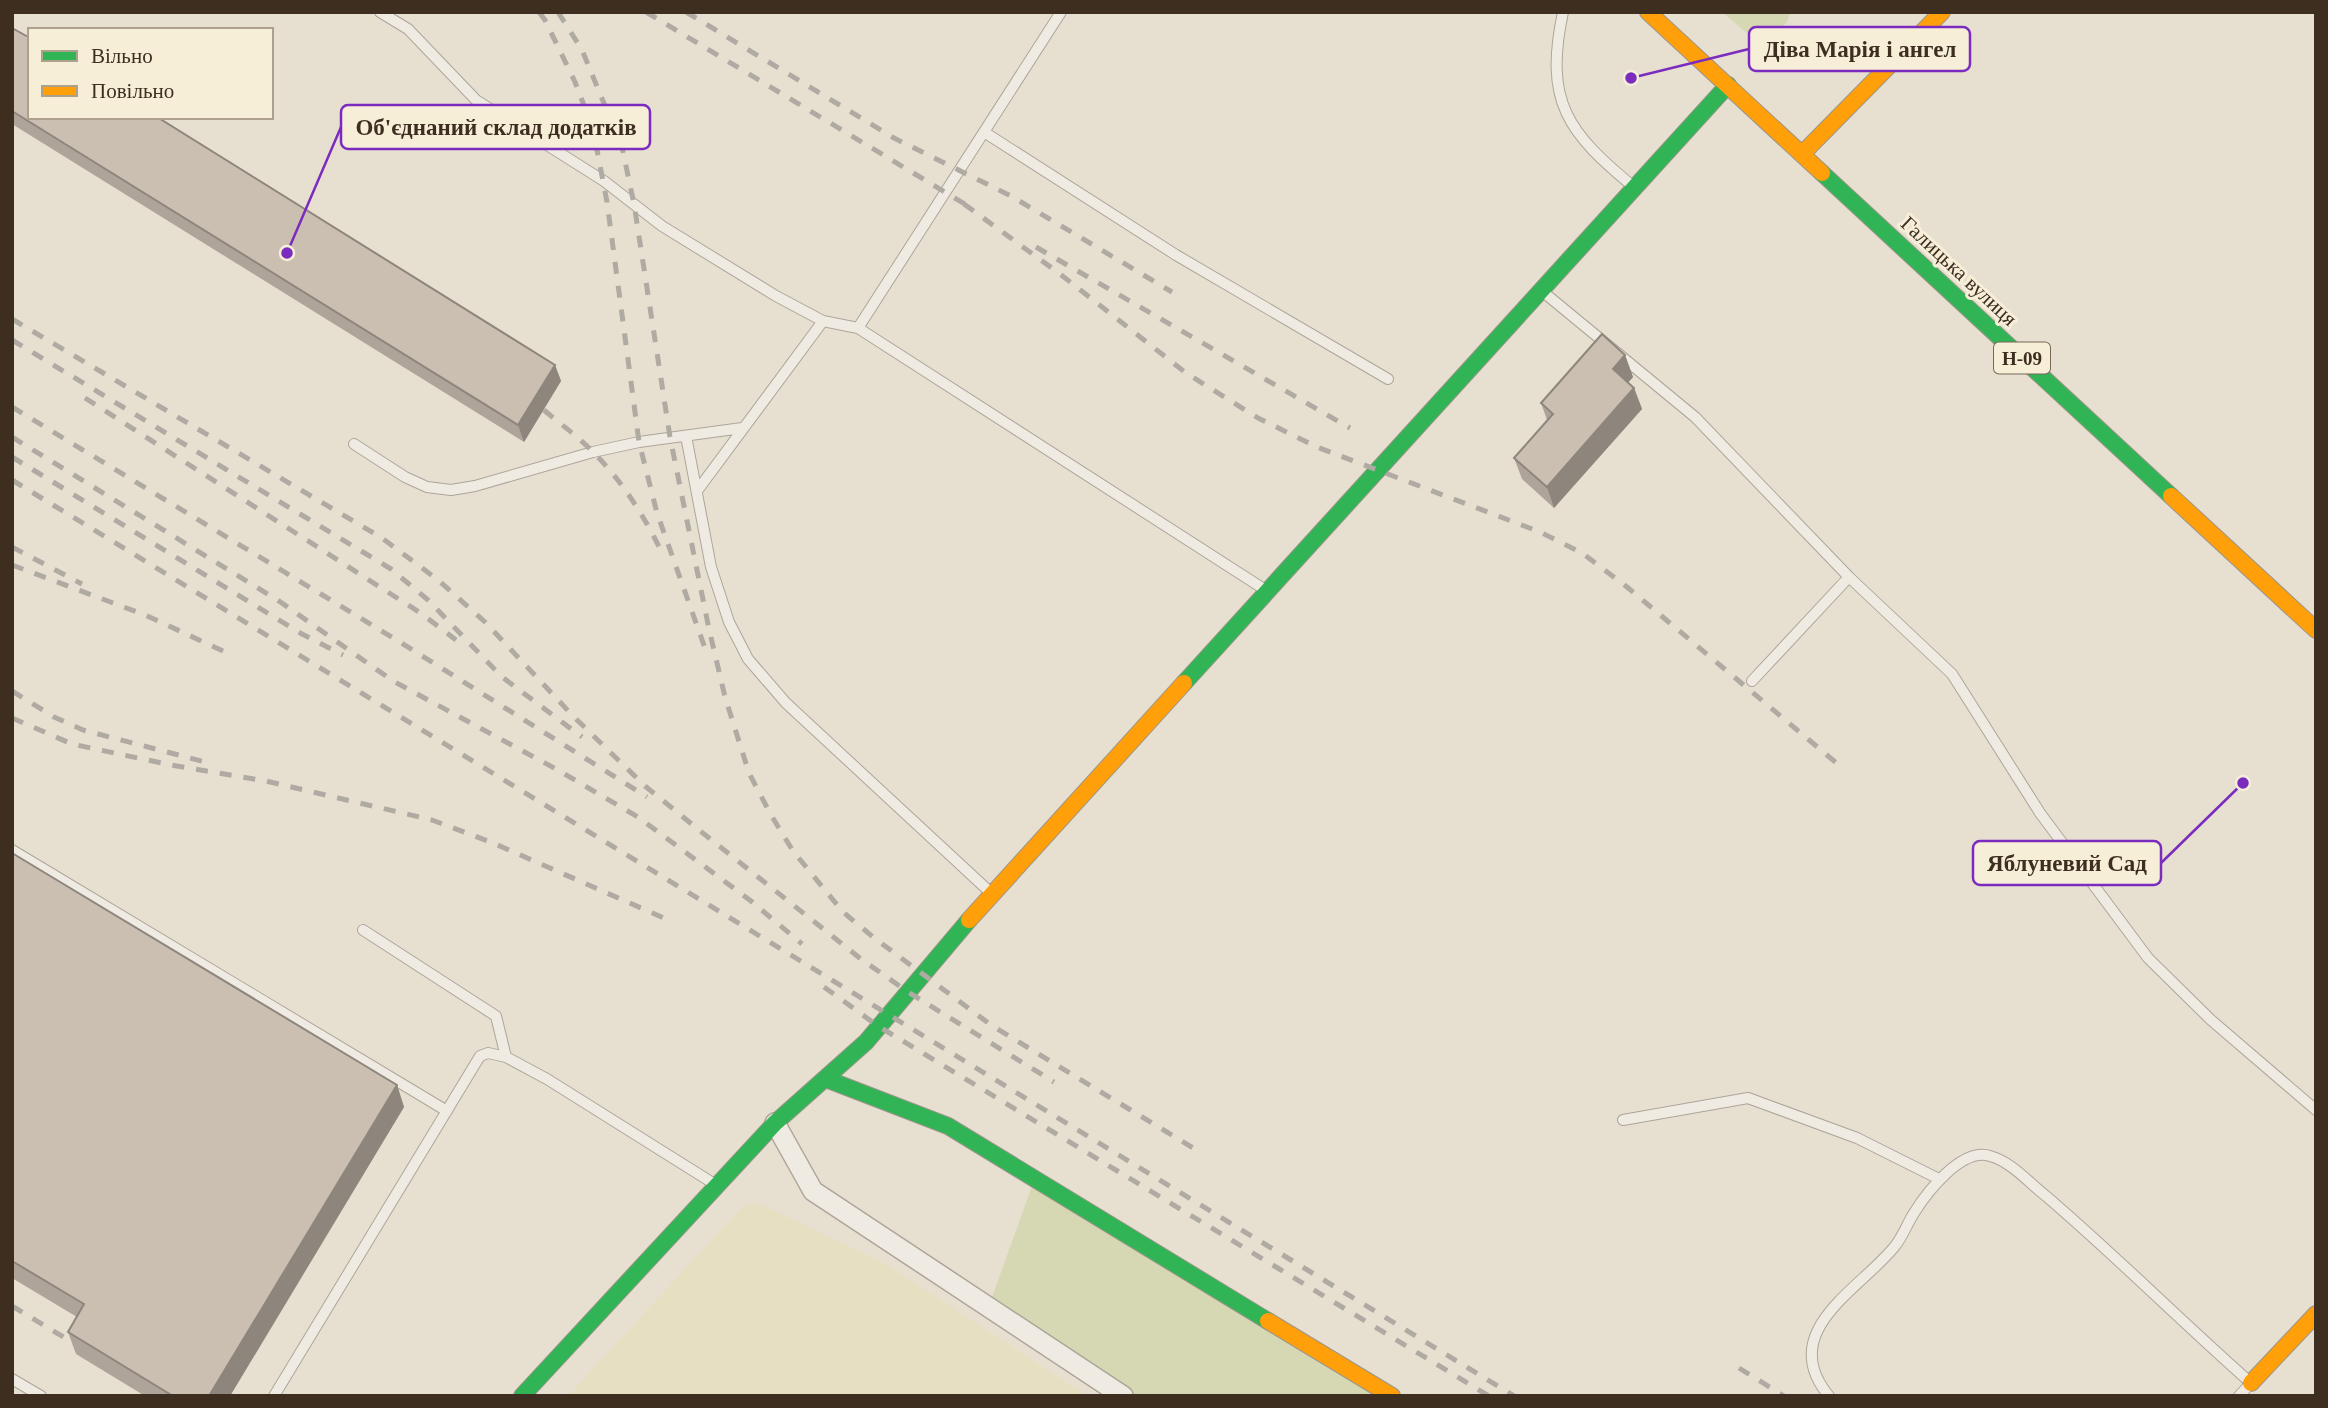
<svg xmlns="http://www.w3.org/2000/svg" width="2328" height="1408" viewBox="0 0 2328 1408" font-family="Georgia,serif">
<style>
.farmland{fill:#e6dfc2}
.green{fill:#d6d7b3}
.lines{fill:none;stroke-linecap:round;stroke-linejoin:round}
.lane-casing{stroke:#ada599;stroke-width:12}
.street-casing{stroke:#ada599;stroke-width:22}
.fast-casing{stroke:#9c958a;stroke-width:18}
.slow-casing{stroke:#9c958a;stroke-width:18}
.lane{stroke:#efebe3;stroke-width:10}
.street{stroke:#efebe3;stroke-width:19}
.fast{stroke:#30b455;stroke-width:16}
.slow{stroke:#ff9f0a;stroke-width:16}
.rail{stroke:#afaaa2;stroke-width:5;stroke-dasharray:12 12;stroke-linecap:butt}
.wall{fill:#afa499}
.shaded-wall{fill:#8e867d}
.building{fill:#cbbfb2;stroke:#8e867d;stroke-width:2}
.labels{text-anchor:middle;dominant-baseline:central;stroke-width:6;stroke-linejoin:round;paint-order:stroke}
.shield{fill:#f7eed8;stroke:#756857;stroke-width:2}
.shield-label{font-size:19px;font-weight:bold;fill:#3d2e20}
.street-label{font-size:21px;fill:#3d2e20;stroke:#f7eed8}
.leader{fill:none;stroke:#7b2cbf;stroke-width:2.5}
.callout-dot{fill:#7b2cbf;stroke:#f7eed8;stroke-width:2.5}
.callout{fill:#f7eed8;stroke:#7b2cbf;stroke-width:2.5}
.callout-label{font-size:23px;text-anchor:middle;font-weight:bold;fill:#3d2e20}
</style>
<rect width="100%" height="100%" fill="#e7e0d1"/>
<path class="farmland" d="M758,1203L884,1263L1088,1396H568L741,1208Z"/>
<path class="green" d="M1722,12H1790L1787,22L1761,45Z
M1035,1178L1392,1396H1123L988,1308Z"/>
<g class="lines">
<g class="lane-casing">
<path id="lane" d="M380,12L408,29L476,100L604,181L662,226L776,296L823,321L858,328L1061,12
M1563,12C1544,102 1567,132 1635,188
M984,132L1176,255L1388,379
M1542,291L1695,417L1849,577L1952,674L2040,813L2148,958L2211,1020L2316,1110
M858,328L1267,591
M686,436L711,567L729,622L748,659L786,703L991,893
M354,444L405,477L427,487L451,490L475,486L593,452L639,442L742,428
M697,491L823,321
M1752,681L1849,577
M12,850L447,1111
M363,930L496,1016L506,1057
M1623,1120L1748,1098L1857,1138L1939,1179
M12,1379L41,1396
M274,1396L480,1056L488,1053L506,1057L547,1079L716,1185
M1829,1396C1775,1331 1861,1289 1895,1246C1903,1236 1907,1224 1914,1213C1927,1192 1962,1147 1990,1156C2012,1162 2029,1183 2046,1196C2116,1256 2182,1322 2251,1383L2239,1396"/>
</g>
<g class="street-casing">
<path id="street" d="M775,1123L813,1191L1123,1396"/>
</g>
<g class="fast-casing">
<path id="fast" d="M1822,173L2171,496
M1184,683L1728,85
M826,1079L948,1126L1268,1321
M522,1396L775,1123L866,1042L969,920"/>
</g>
<g class="slow-casing">
<path id="slow" d="M1648,12L1822,173
M1802,154L1942,12
M2171,496L2316,630
M969,920L1184,683
M1268,1321L1392,1396
M2251,1383L2316,1314"/>
</g>
<use href="#lane" class="lane"/>
<use href="#street" class="street"/>
<use href="#fast" class="fast"/>
<use href="#slow" class="slow"/>
<path class="rail" d="M539,12L545,20L575,82L593,129L607,202L639,442L657,513L706,651
M558,12L582,50L622,147L634,204L670,437L709,629L725,697L749,773L771,815L793,851L843,912L873,937L991,1025L1193,1148
M646,12L973,209
M686,12L894,138L1011,196L1172,292
M964,204L1060,274L1186,373L1258,418L1317,447L1540,532L1582,553L1627,587L1840,766
M1036,247L1350,428
M12,319L382,538L438,580L485,622L573,716L645,786L699,830L861,959L908,992L1054,1082
M12,340L391,569L428,600L502,677L582,737
M85,398L422,614L456,640
M12,407L400,642L647,797
M544,410C560,424 579,437 594,453C622,481 645,517 662,553
M12,437L279,601L393,681L556,769L638,817L751,901L802,944
M12,457L302,634L343,655
M12,480L1514,1396
M12,547L82,584
M12,565L145,615L234,656
M12,691L54,717L83,730L209,763
M12,718L72,744L171,765L266,781L432,820L493,843L673,922
M824,987L878,1026L1489,1396
M12,1306L80,1347
M1739,1368L1784,1396"/>
</g>
<path class="wall" d="M12,28L555,365L561,381L524,442L12,124Z
M1625,355L1633,377L1628,382L1634,388L1642,409L1554,508L1522,479L1514,458L1547,420L1541,403Z
M12,853L397,1085L404,1107L230,1396H145L76,1354L68,1332L77,1317L12,1278Z"/>
<path class="shaded-wall" d="M1625,355L1633,377L1621,391L1613,369Z
M555,365L561,381L524,442L518,425Z
M1634,388L1642,409L1554,508L1547,487Z
M397,1085L404,1107L230,1396H209Z"/>
<path class="building" d="M12,28L30,38V117H157L555,365L518,425L12,111Z
M1602,334L1625,355L1613,369L1634,388L1547,487L1514,458L1553,414L1541,403Z
M12,853L397,1085L209,1396H173L68,1332L84,1304L12,1261Z"/>
<g class="labels">
<rect class="shield" x="1994" y="342.5" width="56" height="31" rx="5"/>
<g class="shield-label">
<text x="2022" y="358">Н-09</text>
</g>
<g class="street-label">
<text transform="translate(1959 271) rotate(43)">Галицька вулиця</text>
</g>
</g>
<path class="leader" d="M1631 78L1749 49M287 253L341 127M2243 783L2161 863"/>
<g class="callout-dot">
<circle cx="1631" cy="78" r="7"/>
<circle cx="287" cy="253" r="7"/>
<circle cx="2243" cy="783" r="7"/>
</g>
<g class="callout">
<rect x="1749" y="27" width="221" height="44" rx="7"/>
<rect x="341" y="105" width="309" height="44" rx="7"/>
<rect x="1973" y="841" width="188" height="44" rx="7"/>
</g>
<g class="callout-label">
<text x="1860" y="57">Діва Марія і ангел</text>
<text x="496" y="135">Об'єднаний склад додатків</text>
<text x="2067" y="871">Яблуневий Сад</text>
</g>
<rect width="2328" height="1408" fill="none" stroke="#3d2e20" stroke-width="28"/>
<rect x="28" y="28" width="245" height="91" fill="#f7eed8" stroke="#ada18e" stroke-width="2"/>
<rect x="42" y="51" width="35" height="10" fill="#30b455" stroke="#ada18e" stroke-width="2"/>
<text x="91" y="63" font-size="21" fill="#3d2e20">Вільно</text>
<rect x="42" y="86" width="35" height="10" fill="#ff9f0a" stroke="#ada18e" stroke-width="2"/>
<text x="91" y="98" font-size="21" fill="#3d2e20">Повільно</text>
</svg>
